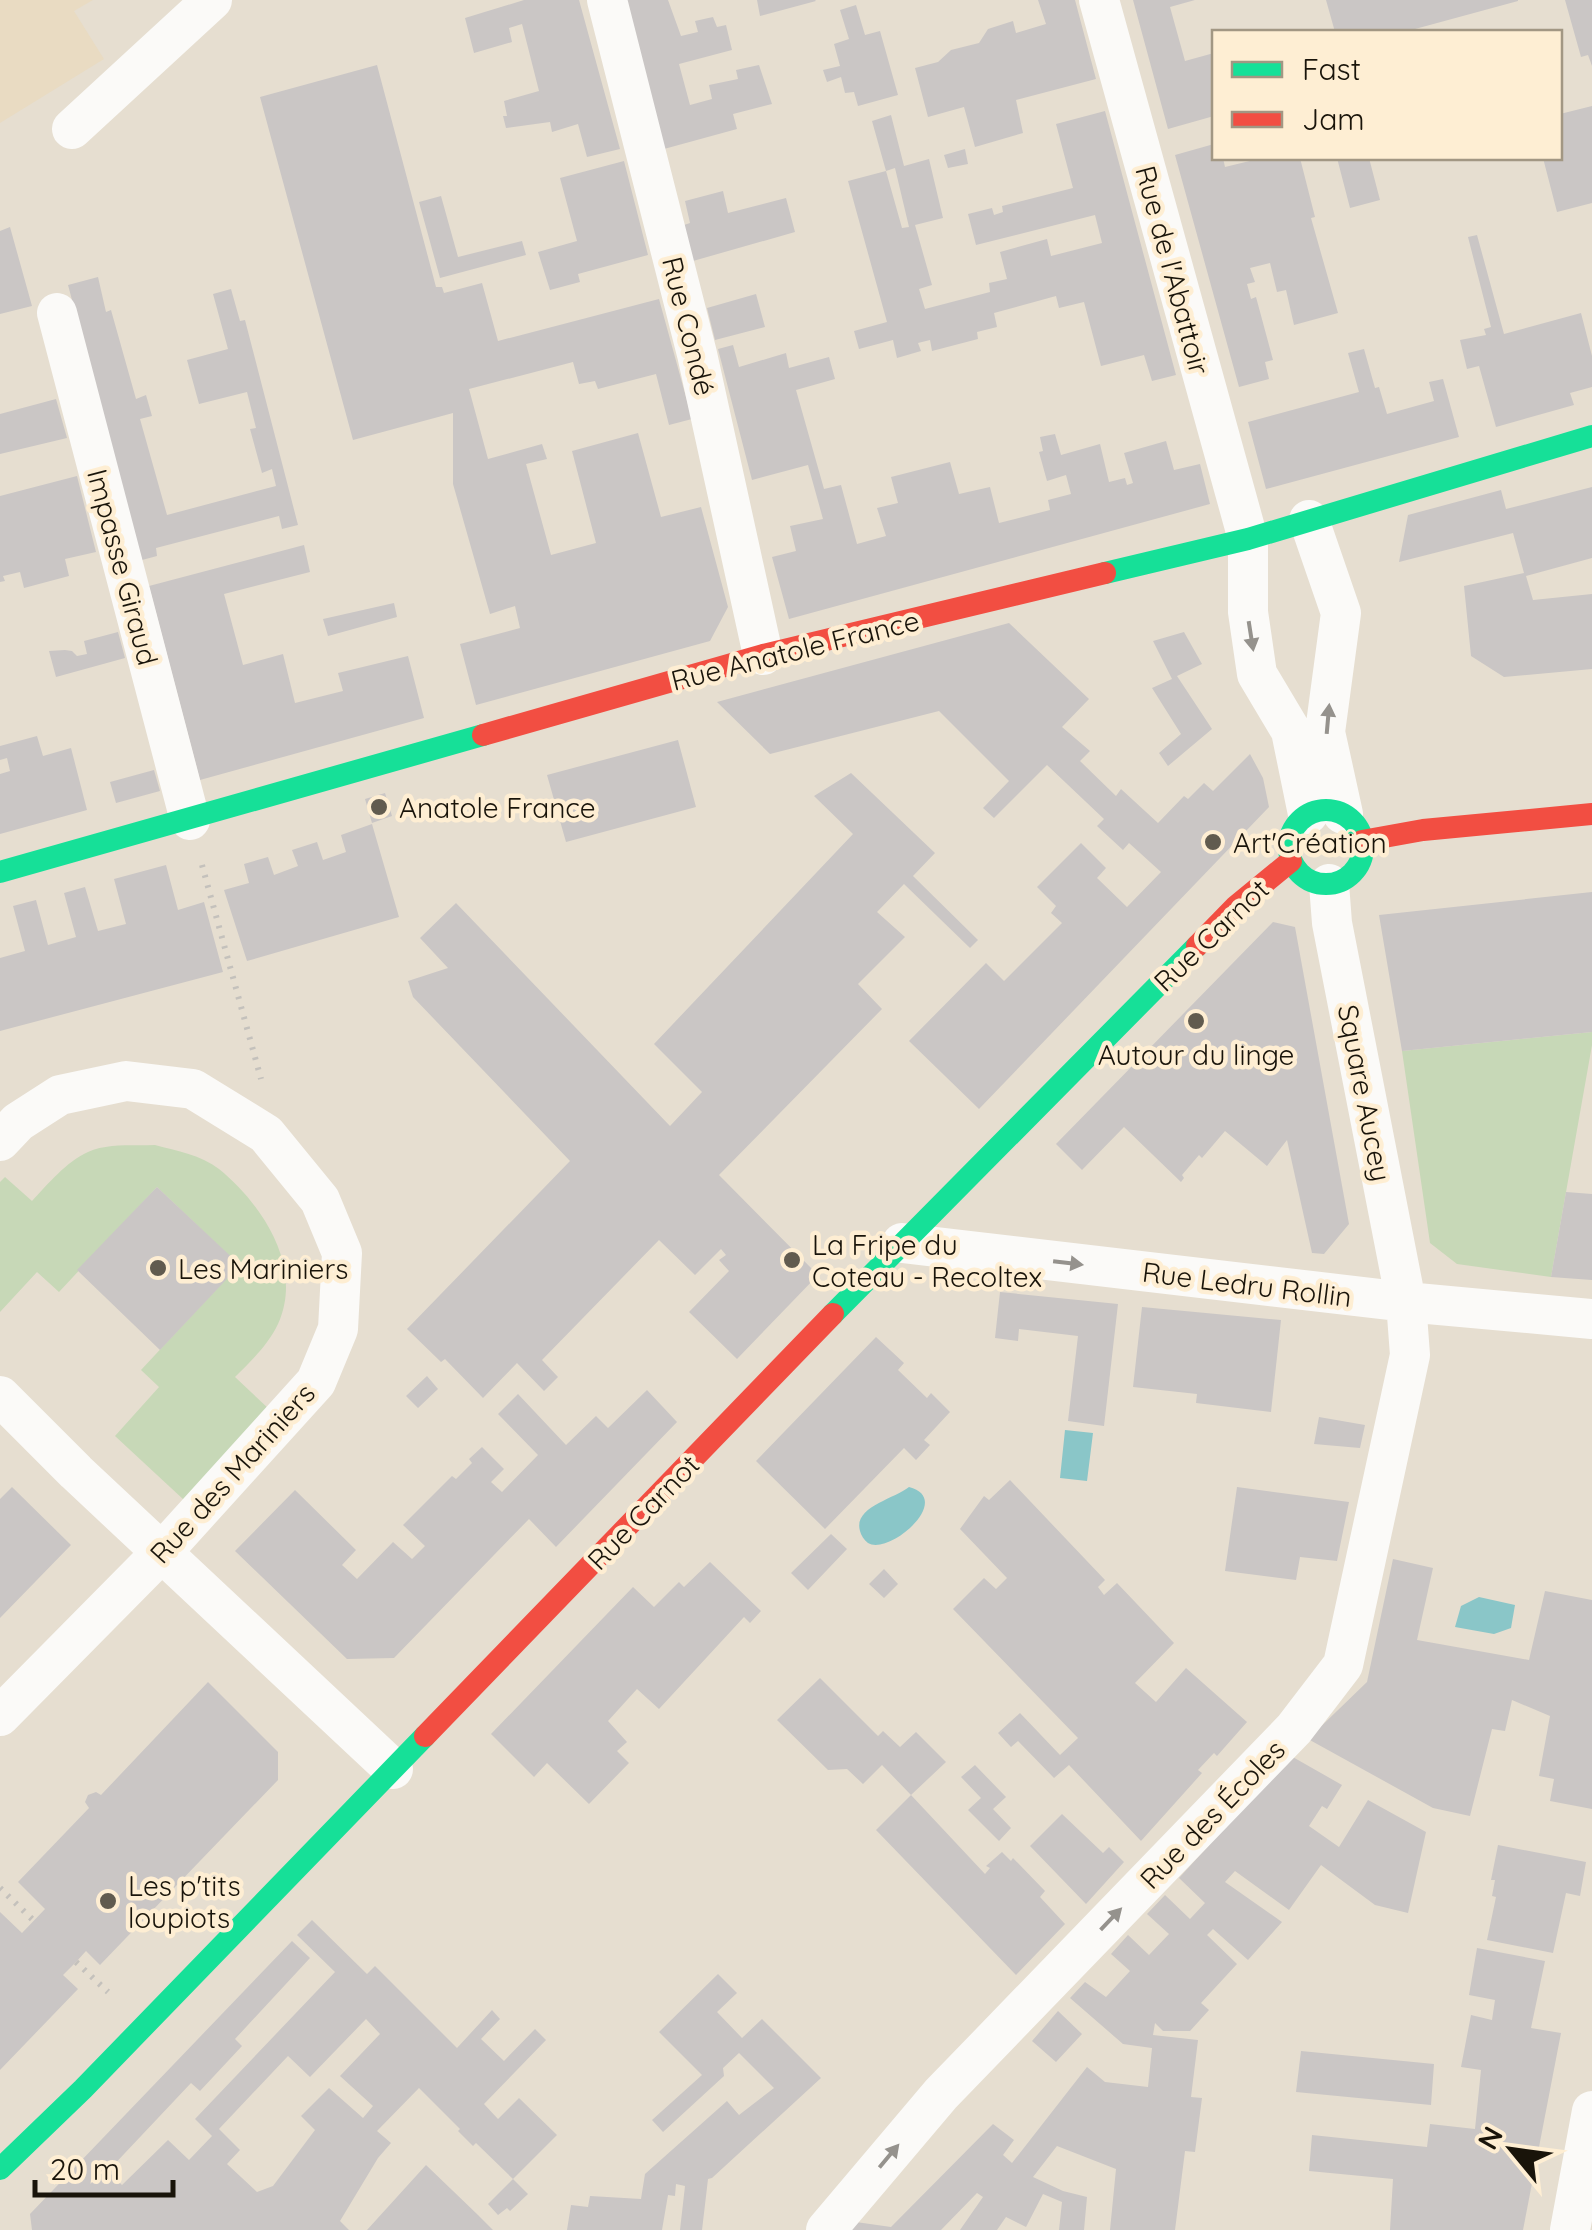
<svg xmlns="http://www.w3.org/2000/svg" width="1592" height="2230" viewBox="0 0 1592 2230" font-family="Quicksand,sans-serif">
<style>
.built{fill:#e9dbc2}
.green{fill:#c7d8b7}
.water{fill:#8ac6c8}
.building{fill:#cac6c5;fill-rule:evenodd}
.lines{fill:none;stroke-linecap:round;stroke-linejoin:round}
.path{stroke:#c4c1bc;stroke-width:6;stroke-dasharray:2.5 8;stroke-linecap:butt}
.street{stroke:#fbfaf8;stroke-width:40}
.fast{stroke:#16e098;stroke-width:22}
.jam{stroke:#f24e42;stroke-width:22}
.oneway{fill:#95928d}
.poi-dot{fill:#615b4f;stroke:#feeed3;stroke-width:4}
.labels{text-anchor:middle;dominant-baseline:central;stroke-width:9;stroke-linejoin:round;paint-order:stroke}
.street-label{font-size:28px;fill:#19140a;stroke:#feeed3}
.poi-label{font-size:28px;fill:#19140a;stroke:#feeed3;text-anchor:start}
</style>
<rect width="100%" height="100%" fill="#e6ded0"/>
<path class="built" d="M0,0H93L74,11L104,59L0,123Z"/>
<path class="green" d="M1592,1032V1045L1551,1277L1457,1264L1430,1243L1402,1051Z
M155,1145C177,1151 201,1155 219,1169C262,1204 304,1267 278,1324C268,1345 251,1361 235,1377L269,1409L184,1500L115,1436L159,1387L141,1370L239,1265L157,1187L59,1292L37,1272L0,1312V1182L5,1177L32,1201C48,1184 66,1162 88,1152C107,1143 134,1146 155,1145Z"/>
<path class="water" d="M1065,1430L1093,1433L1087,1481L1060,1478Z
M909,1487C955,1499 889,1556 868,1543C864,1540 861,1535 860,1531C853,1507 894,1499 909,1487Z
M1479,1597L1515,1605L1511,1628L1494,1634L1455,1627L1461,1606Z"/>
<path class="building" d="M524,0H579L620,149L587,157L578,124L552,132L550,122L506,128L503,116H507L504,101L539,91L522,24L509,28L512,42L474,53L465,18Z
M624,0H668L681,36L698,32L695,21L713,17L717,27L726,25L732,50L679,64L690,105L712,99L709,85L738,79L736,70L759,65L772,104L733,114L737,129L664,149Z
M757,0H815L816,1L760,16Z
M1038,0H1075L1096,79L1016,100L1023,133L975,147L964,107L928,117L915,68L938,62L951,50L979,43L988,29L1013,21L1016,33L1046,24Z
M1133,0H1195L1170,7L1185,61L1214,53V116L1168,129Z
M1326,0H1518V1L1404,32H1335Z
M1565,0H1592V66L1588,55L1581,57Z
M856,5L865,35L880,31L898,95L858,106L854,92L845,93L841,77L827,82L823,70L840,66L834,44L849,39L840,10Z
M377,65L436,287H442L444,293L482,283L498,341L659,299L692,419L669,425L656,374L598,389L595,381L579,384L573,362L469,389L488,459L542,444L547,459L526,464L551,555L596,543L572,451L638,433L661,517L701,507L728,607L710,641L476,705L460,644L520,628L515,606L490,614L453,484V413L353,440L260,97Z
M1592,106V203L1557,212L1543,158H1560V114Z
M1105,111L1176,375L1152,381L1144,355L1101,366L1084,302L1059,308L1056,296L994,313L997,327L977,332L978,339L932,351L930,340L918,343L921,351L897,358L893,340L859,349L854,331L887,322L848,181L886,171L902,228L909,227L895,168L886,171L872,121L891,115L904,166L929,159L943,218L915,225L932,285L919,289L925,309L990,292L989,283L1007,279L1000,252L1047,239L1051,256L1102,243L1095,215L976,245L968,214L992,208L994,215L1003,212L1002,206L1073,188L1056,124Z
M1214,144V158H1223L1225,167L1262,158H1300L1315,217L1311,218L1338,313L1294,325L1286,290L1277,292L1270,263L1250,268L1255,282L1247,284L1251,299L1256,297L1273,360L1265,362L1269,379L1239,387L1175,155Z
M965,149L968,164L948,168L944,155Z
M1337,158H1369L1380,200L1350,208Z
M624,161L648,255L578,274L580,282L550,290L538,252L577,241L560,178Z
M723,191L728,213L786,198L795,232L693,261L684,225L690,223L685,201Z
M441,196L458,257L522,241L526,255L440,278L419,202Z
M10,227L32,306L0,314V231Z
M1477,235L1504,334L1581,313L1592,356V387L1570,393L1574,405L1496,427L1479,366L1467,369L1460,340L1486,335L1484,329L1491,327L1468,237Z
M98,277L106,312L111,310L136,399L146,395L152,416L140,419L167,515L276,486L272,469L262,473L250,429L256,428L247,392L199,404L187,360L228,349L213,294L231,289L240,321L245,320L298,525L282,529L279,516L156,548L157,556L142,560L68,285Z
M756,294L765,327L715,340L707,308Z
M733,345L739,367L786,353L789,368L829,357L835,379L796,390L824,489L841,485L857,544L886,536L877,508L898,503L891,477L950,462L959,494L990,487L999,523L1050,510L1048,500L1071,494L1066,475L1047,481L1039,452L1043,451L1040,437L1055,434L1061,455L1100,444L1109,482L1125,478L1127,485L1133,483L1124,453L1166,441L1174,470L1200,464L1210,504L789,619L772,557L796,551L790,526L823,519L808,465L752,480L718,349Z
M1364,349L1375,388L1379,387L1387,414L1434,401L1429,382L1443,379L1459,437L1266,489L1248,422L1359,392L1348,353Z
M56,399L67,438L0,454V414Z
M77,476L96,552L65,559L69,576L24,588L20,572L3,576L5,581L0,582V496Z
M1592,487V558L1526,576L1533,600L1592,594V669L1504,677L1471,656L1464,586L1524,573L1513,533L1399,562L1408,515L1501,490L1506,509Z
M304,545L310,572L224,594L243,665L283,654L295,703L343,691L338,673L408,656L424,718L200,780L149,586Z
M394,603L397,617L328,636L323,619Z
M1009,623L1089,699L1062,727L1090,751L1080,761L1116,796L1121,789L1158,823L1184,796L1188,799L1204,783L1213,791L1250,754L1263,778L1269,807L979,1109L909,1041L986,963L1004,981L1062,923L1051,913L1056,906L1037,887L1081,843L1106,868L1097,878L1127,907L1161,872L1129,843L1123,850L1097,826L1104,819L1047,765L994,818L983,808L1009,781L939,711L770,754L717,702Z
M118,632L125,658L56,677L49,651L65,650L72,651L77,656L87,654L84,641Z
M1184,632L1202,664L1177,676L1212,729L1168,766L1159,753L1181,734L1152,688L1172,679L1153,641Z
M37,736L43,756L71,748L87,810L0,834V774L10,771L7,758L0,760V746Z
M678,740L696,807L566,842L547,775Z
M154,770L160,791L116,803L110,782Z
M851,773L935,853L913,876L978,940L970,948L904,884L877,912L905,937L858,984L882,1009L719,1175L818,1275L737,1359L689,1312L729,1271L719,1260L726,1255L721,1249L695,1275L659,1240L542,1360L558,1377L544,1391L517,1363L483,1398L445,1359L441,1362L407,1329L570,1161L413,997L408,981L448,968L420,938L456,903L670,1126L702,1092L654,1044L853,834L814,796Z
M385,793L392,816L372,823L365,799Z
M372,824L399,917L247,961L224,890L249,883L244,864L268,857L274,875L298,866L292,850L317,842L323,860L346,852L341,835Z
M166,865L178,910L204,902L223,972L0,1031V958L25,951L13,906L36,900L48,945L76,937L64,893L85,887L98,931L126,924L114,879Z
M1592,892V1032L1402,1051L1379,915Z
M1273,922L1295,927L1349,1224L1324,1254L1312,1253L1287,1140L1267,1166L1225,1131L1202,1158L1199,1155L1182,1175L1184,1178L1181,1182L1124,1127L1082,1170L1056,1144Z
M157,1187L240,1265L160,1350L77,1270Z
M1566,1192L1592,1194V1280L1551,1277Z
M1000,1292L1118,1304L1104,1426L1068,1421L1078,1336L1019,1329L1018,1341L995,1338Z
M1142,1307L1281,1320L1271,1412L1196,1403L1197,1394L1133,1387Z
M876,1337L904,1363L898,1370L927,1398L931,1393L950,1412L924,1440L930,1445L916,1460L904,1448L825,1529L756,1461Z
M427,1376L438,1389L418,1408L406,1396Z
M647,1390L677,1422L556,1547L529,1519L394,1658L347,1659L235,1551L295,1490L356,1550L342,1565L357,1579L393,1542L412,1559L425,1546L403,1525L452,1476L456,1479L472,1463L469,1459L482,1447L504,1469L491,1482L502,1492L538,1455L498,1414L518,1394L566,1445L596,1416L608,1428Z
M1319,1417L1365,1425L1360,1448L1314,1444Z
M1010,1480L1105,1580L1098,1587L1104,1595L1117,1583L1174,1643L1135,1683L1156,1702L1186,1668L1247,1722L1217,1756L1214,1753L1198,1770L1202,1773L1141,1841L1069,1765L1054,1778L1018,1741L1011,1747L998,1733L1020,1713L1060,1755L1078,1738L953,1609L984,1578L996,1589L1007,1578L960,1529L984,1496L989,1500Z
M12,1487L71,1545L0,1618V1499Z
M1237,1487L1349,1502L1337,1561L1300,1557L1296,1580L1225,1571Z
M831,1534L847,1549L808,1590L791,1573Z
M1393,1559L1433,1568L1417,1640L1529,1660L1545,1591L1592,1600V1809L1550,1801L1554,1779L1539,1776L1550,1716L1512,1700L1505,1731L1492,1729L1470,1816L1433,1808L1308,1739L1367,1682Z
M710,1562L761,1611L750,1623L744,1617L659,1709L637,1689L608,1721L627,1742L617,1751L629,1763L589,1804L547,1763L534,1777L491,1734L633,1587L654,1607L679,1582L684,1587Z
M884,1569L898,1584L884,1598L869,1584Z
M820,1678L878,1736L883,1731L900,1747L916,1732L946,1762L911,1795L985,1874L990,1868L986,1866L1002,1852L1011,1861L1013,1858L1045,1891L1040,1897L1065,1924L1016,1975L876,1830L911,1795L882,1765L863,1784L847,1769L828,1770L777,1720Z
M208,1682L278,1752V1780L100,1965L86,1951L76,1962L63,1975L78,1989L0,2070V1912L22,1933L45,1909L18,1882L89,1808L85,1802L88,1795L96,1792L101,1795Z
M1291,1756L1342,1785L1327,1809L1322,1806L1309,1826L1339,1847L1368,1800L1426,1832L1408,1913L1375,1905L1321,1865L1289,1910L1235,1871L1225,1882L1282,1922L1248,1960L1213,1929L1207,1935L1237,1964L1201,2003L1209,2010L1190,2031H1163L1155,2023L1153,2035L1198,2040L1191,2097L1202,2098L1195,2152L1185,2151L1175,2230H1110L1116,2169L1057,2146L1033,2177L1063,2191L1087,2197L1084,2230H1059L1062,2202L1043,2194L1026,2227L1006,2217L997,2230H960L983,2197L977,2193L941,2230H841L842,2220L891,2227L993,2124L1014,2140L1003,2155L1012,2163L1087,2067L1105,2082L1148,2087L1152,2048L1123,2044L1070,1998L1085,1982L1106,1997L1130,1971L1111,1954L1128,1935L1149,1955L1169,1934L1147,1914L1165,1895L1190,1919L1205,1903L1179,1878Z
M975,1765L1006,1797L993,1809L1011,1828L999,1841L968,1810L981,1798L961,1777Z
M1062,1814L1103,1853L1109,1847L1124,1862L1086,1904L1030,1846Z
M1498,1845L1586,1862L1580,1896L1566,1893L1553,1953L1487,1940L1496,1897L1492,1896L1495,1880H1491Z
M312,1920L367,1974L375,1966L457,2048L492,2010L500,2019L481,2039L504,2061L535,2029L546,2040L484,2104L498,2119L519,2098L557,2135L513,2179L476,2143L473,2146L458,2131L460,2129L419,2088L377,2131L391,2143L378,2158L340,2221L349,2230H32L30,2214L292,1941L310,1958L235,2039L242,2046L200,2091L191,2083L108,2171L122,2185L168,2140L189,2160L212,2136L195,2119L335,1972L297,1935ZM366,2019L380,2034L340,2076L373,2106L363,2118L329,2088L301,2116L315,2130L273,2186L257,2192L227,2164L240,2150L219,2129L288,2056L310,2077Z
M1477,1948L1545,1961L1531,2028L1561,2033L1523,2230H1390L1393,2179L1309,2171L1312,2135L1427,2147L1430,2124L1475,2129L1481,2070L1461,2067L1471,2015L1492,2020L1495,2000L1469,1995Z
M718,1974L737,1993L717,2012L742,2038L762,2019L821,2078L712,2178L708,2179L702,2230H680L685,2186L676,2184L675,2196L668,2195L662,2230H567L571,2205L588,2207L590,2196L641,2199L645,2174L727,2101L739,2115L774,2088L739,2053L723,2068L724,2076L663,2132L652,2120L702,2075L659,2032Z
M1058,2011L1082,2034L1056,2062L1032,2041Z
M1301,2051L1434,2064L1431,2105L1296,2092Z
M426,2165L478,2215L493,2230H367Z
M513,2179L528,2194L510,2211L507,2208L498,2215L488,2204Z"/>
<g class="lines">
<path class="path" d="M202,865L261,1079
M0,1888L34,1921
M76,1962L108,1992"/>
<path class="street" d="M607,0L697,354L763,655
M1099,0L1248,539V612L1257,674L1291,731L1308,814
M72,129L212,0
M57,313L190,820
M1309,520L1341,613L1325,732L1343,814
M0,1141L18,1122L60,1095L126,1081L193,1089L266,1134L320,1200L342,1253L338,1329L316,1382L162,1552L0,1716
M902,1243L1406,1302L1592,1319
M0,1396L76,1472L393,1769
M826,2230L941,2094L1294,1729L1343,1665L1410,1355L1406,1302L1332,923L1329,884
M1570,2230L1592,2111"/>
<path class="fast" d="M1105,573L1248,539L1592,436
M1289 847a37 37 0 1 1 74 0a37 37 0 1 1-74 0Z
M0,872L483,735
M833,1314L1197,946
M0,2169L83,2089L425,1736"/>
<path class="jam" d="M483,735L763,655L1105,573
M1362,841L1423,830L1592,814
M1197,946L1236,906L1291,861
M425,1736L833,1314"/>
</g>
<defs><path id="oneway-solid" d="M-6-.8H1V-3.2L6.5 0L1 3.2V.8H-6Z" transform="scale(2.5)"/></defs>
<g class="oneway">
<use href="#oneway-solid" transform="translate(1251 636) rotate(81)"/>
<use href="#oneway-solid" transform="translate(1328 719) rotate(-85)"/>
<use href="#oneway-solid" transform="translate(1068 1263) rotate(7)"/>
<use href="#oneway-solid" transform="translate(1111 1919) rotate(-46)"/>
<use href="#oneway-solid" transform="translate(889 2156) rotate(-50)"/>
</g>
<g class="poi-dot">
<circle cx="379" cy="807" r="10"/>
<circle cx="1213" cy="842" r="10"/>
<circle cx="1196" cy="1021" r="10"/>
<circle cx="792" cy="1260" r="10"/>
<circle cx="158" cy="1268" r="10"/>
<circle cx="108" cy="1901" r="10"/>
</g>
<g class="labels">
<g class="street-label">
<text transform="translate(1173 270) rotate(75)">Rue de l'Abattoir</text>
<text transform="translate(689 326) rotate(76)">Rue Condé</text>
<text transform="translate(123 567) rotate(75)">Impasse Giraud</text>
<text transform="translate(795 650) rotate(-14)">Rue Anatole France</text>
<text transform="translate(1211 935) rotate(-44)">Rue Carnot</text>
<text transform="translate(1365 1093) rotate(79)">Square Aucey</text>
<text transform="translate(1247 1284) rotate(7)">Rue Ledru Rollin</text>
<text transform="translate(232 1473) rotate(-48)">Rue des Mariniers</text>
<text transform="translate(643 1512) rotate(-46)">Rue Carnot</text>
<text transform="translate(1212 1814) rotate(-46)">Rue des Écoles</text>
</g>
<g class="poi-label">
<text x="399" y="807">Anatole France</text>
<text x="1233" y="842">Art'Création</text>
<text x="1196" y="1054" text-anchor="middle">Autour du linge</text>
<text x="812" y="1244">La Fripe du<tspan x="812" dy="32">Coteau - Recoltex</tspan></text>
<text x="178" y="1268">Les Mariniers</text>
<text x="128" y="1885">Les p'tits<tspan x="128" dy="32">loupiots</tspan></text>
</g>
</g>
<rect x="1212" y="30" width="350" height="130" fill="#feeed3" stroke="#a29783" stroke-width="2.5"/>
<rect x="1232" y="62" width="50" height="15" fill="#16e098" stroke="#a29783" stroke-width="2.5"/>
<text x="1302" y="80" font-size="30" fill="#19140a">Fast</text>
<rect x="1232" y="112" width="50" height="15" fill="#f24e42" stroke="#a29783" stroke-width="2.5"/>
<text x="1302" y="130" font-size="30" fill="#19140a">Jam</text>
<g transform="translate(1512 2150) rotate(299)" stroke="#feeed3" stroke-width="8" paint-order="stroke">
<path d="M0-8L18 38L0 25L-18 38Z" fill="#19140a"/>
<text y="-15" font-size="28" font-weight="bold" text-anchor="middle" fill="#19140a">N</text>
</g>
<path d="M35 2180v15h138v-15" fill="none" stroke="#19140a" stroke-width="5"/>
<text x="50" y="2180" font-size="30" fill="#19140a" stroke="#feeed3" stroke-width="8" paint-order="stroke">20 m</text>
</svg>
